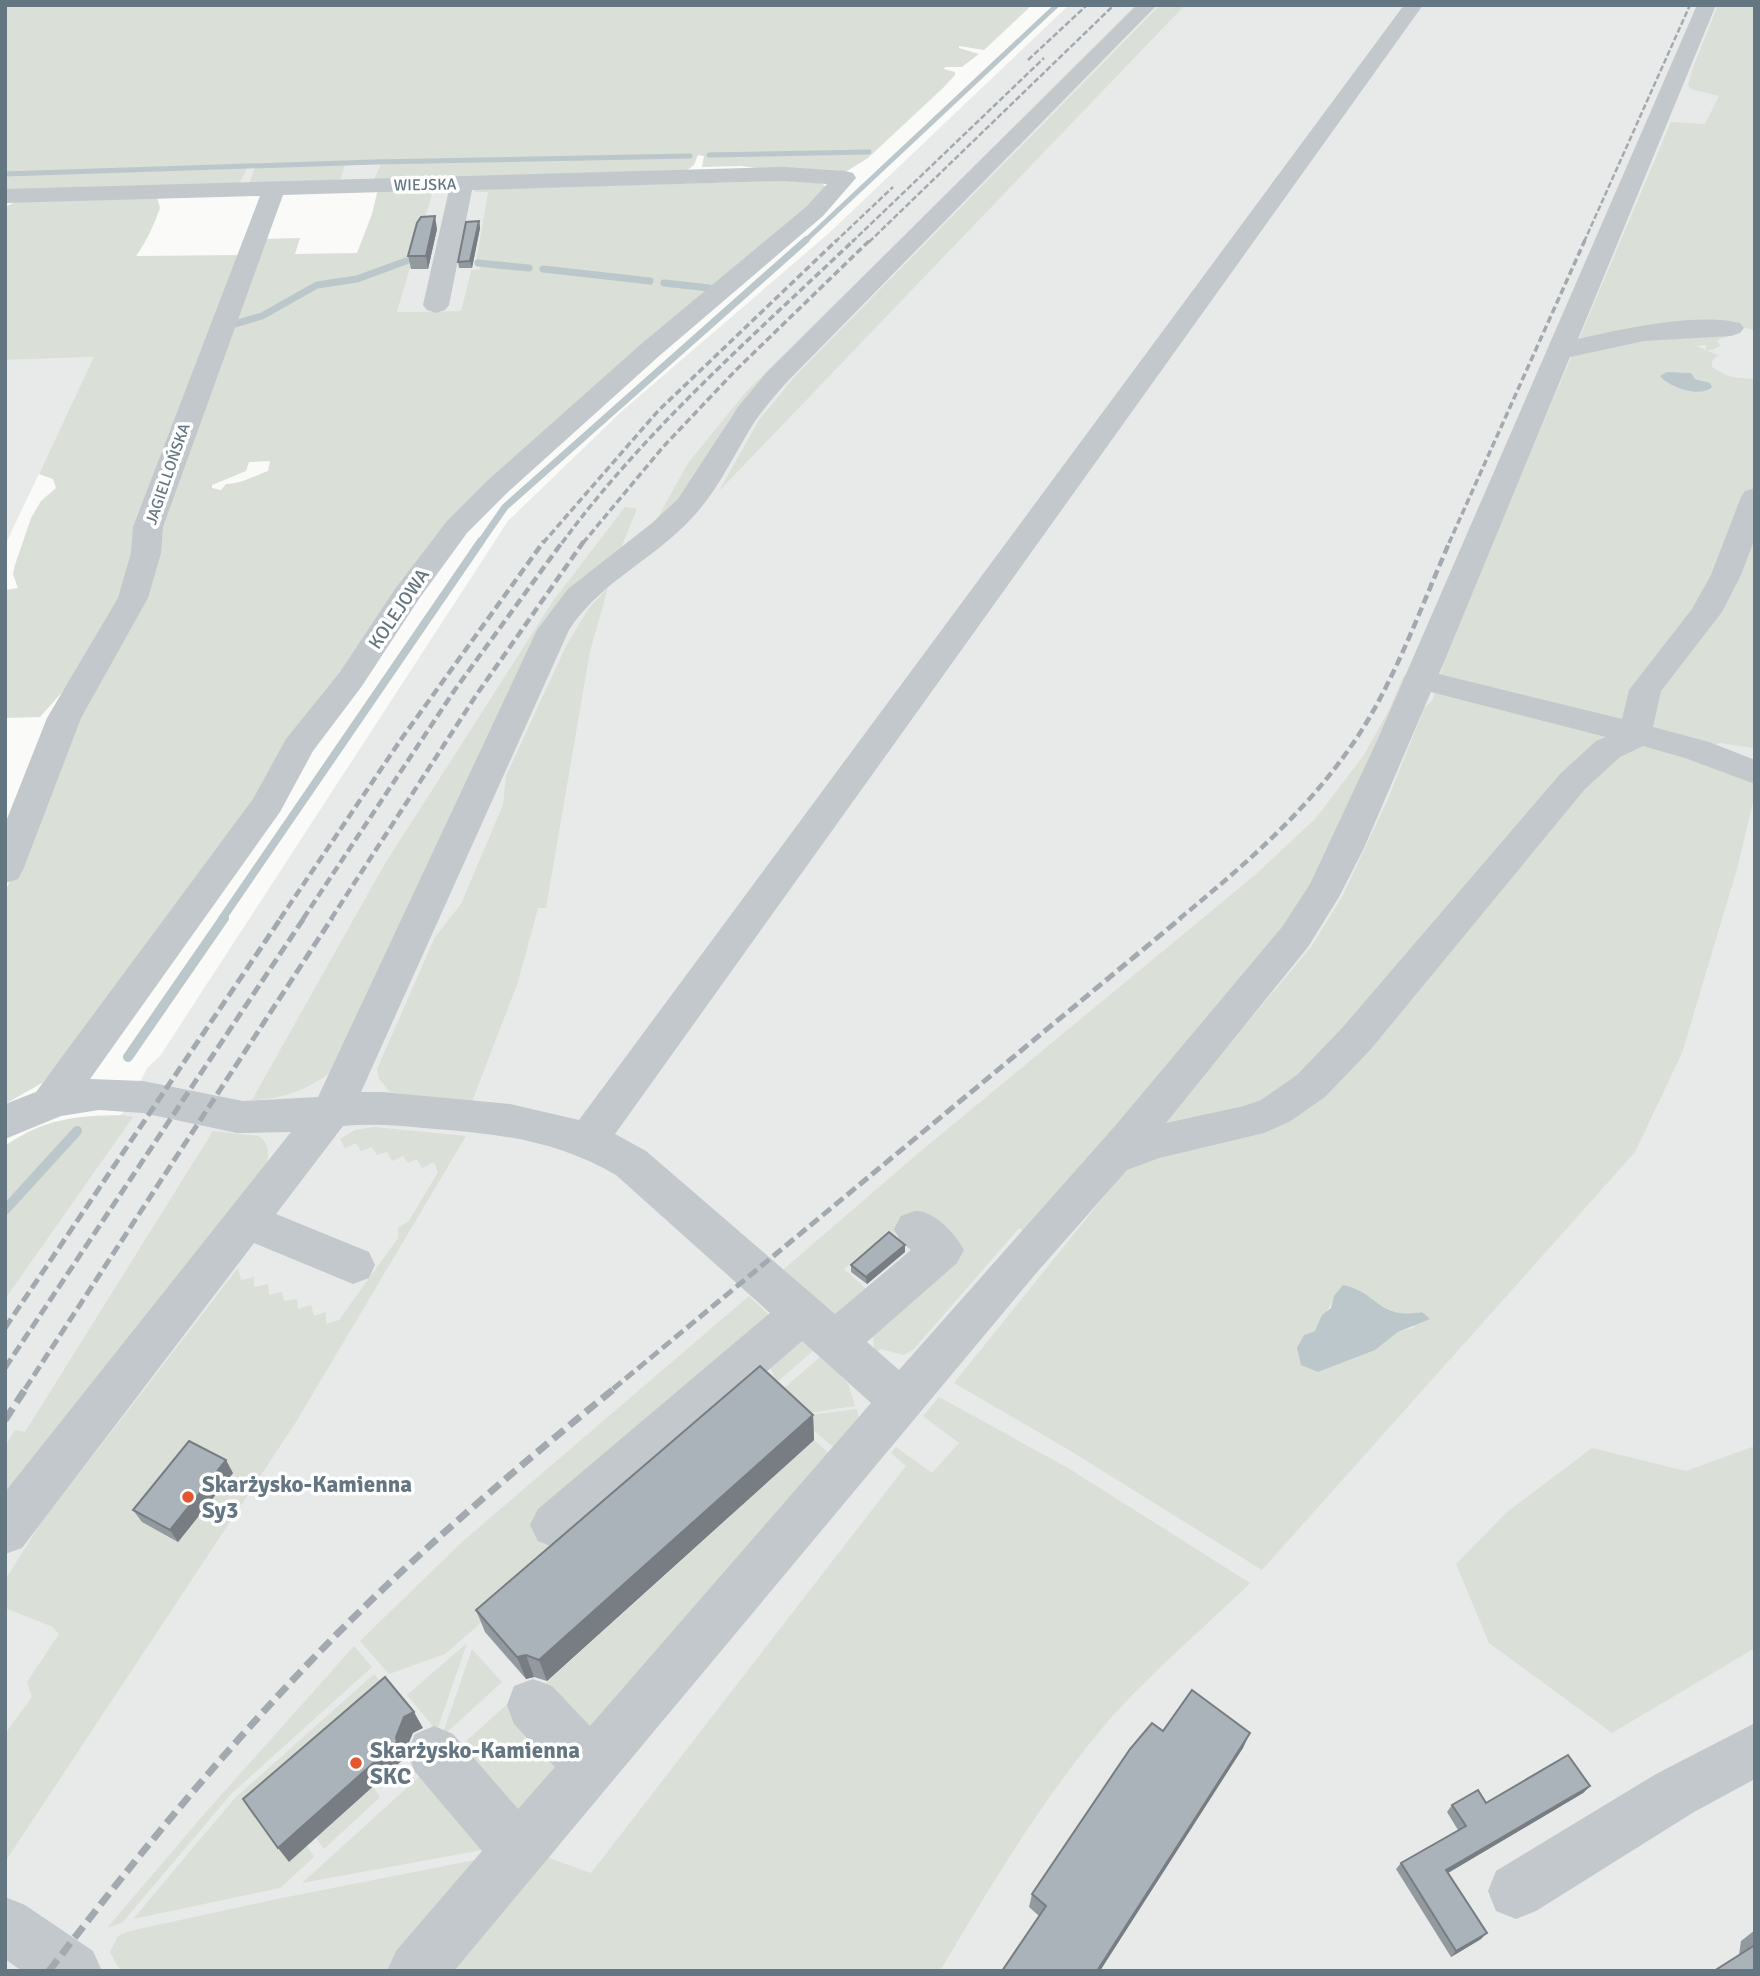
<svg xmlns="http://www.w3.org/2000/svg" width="1760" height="1976" viewBox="0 0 1760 1976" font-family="Signika,sans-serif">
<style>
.built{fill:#e8e9e9}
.green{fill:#dadfd7;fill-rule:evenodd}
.water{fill:#bbc7cb}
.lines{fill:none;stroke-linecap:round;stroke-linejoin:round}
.stream-far3{stroke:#bbc7cb;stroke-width:5}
.stream-far2{stroke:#bbc7cb;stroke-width:7}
.stream-far1{stroke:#bbc7cb;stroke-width:8}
.stream{stroke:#bbc7cb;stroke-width:10}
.minor{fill:#c3c8cc;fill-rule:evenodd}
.rail-far4{stroke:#a2aab0;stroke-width:2.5;stroke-dasharray:6 2.5;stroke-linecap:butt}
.rail-far3{stroke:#a2aab0;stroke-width:3.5;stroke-dasharray:7 3.5;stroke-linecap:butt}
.rail-far2{stroke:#a2aab0;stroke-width:4.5;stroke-dasharray:9 4.5;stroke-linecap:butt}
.rail-far1{stroke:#a2aab0;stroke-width:5;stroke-dasharray:11 5;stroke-linecap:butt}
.rail{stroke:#a2aab0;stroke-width:7;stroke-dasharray:14 7;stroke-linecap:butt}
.wall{fill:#929a9f}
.shaded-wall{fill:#777d82}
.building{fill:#aab3b9;stroke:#777d82;stroke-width:2}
.poi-dot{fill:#e4572e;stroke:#fff;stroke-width:2.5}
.labels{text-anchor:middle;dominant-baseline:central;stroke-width:7;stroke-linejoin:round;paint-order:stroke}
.far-street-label{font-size:16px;fill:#657683;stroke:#fff}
.street-label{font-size:19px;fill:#657683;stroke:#fff}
.near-poi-label{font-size:23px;font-weight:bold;fill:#657683;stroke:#fff;text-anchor:start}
</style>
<rect width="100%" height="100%" fill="#fafaf8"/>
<path class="built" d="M1069,5H1755V1971H5V1238L128,1107L147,1068L160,1056L508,521L622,411L829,233Z
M391,163L385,184L234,186L245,166Z
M476,189L488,192L475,266H480V269L471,270L461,311L397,312L432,190Z
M95,357L39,474L5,545V360Z"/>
<path class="green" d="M5,5H1032L984,50L959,46V48L979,54L962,67H945L944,69L955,72V75L944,87L868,158L847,171H779L741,166L702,167L704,156L698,155L694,165L682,174L372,184L381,164L345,165L339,184L248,186L255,167L247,168L238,186L5,193Z
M1136,5H1139L749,394L732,415L682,496L656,521L688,463L745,393Z
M1160,5H1185L719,491L759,420L797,374Z
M1718,5H1755V330L1740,327L1727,337L1717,340L1720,346L1712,350H1706V345L1696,346L1718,355L1712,361V367C1733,380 1733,377 1755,379V748L1720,743L1709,747L1654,745L1755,783V794L1737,869L1682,1053L1635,1152L1262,1570L1069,1450L954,1383L1161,1126L1311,947L1342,897L1388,799L1424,709L1433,699L1449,645L1671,122L1705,124L1719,96L1691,89L1688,86L1692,70ZM1667,372L1691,373L1695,379L1703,380L1700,393L1671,385ZM1334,1296C1346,1298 1363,1296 1373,1302C1395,1312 1397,1316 1422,1312L1413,1328L1398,1332L1375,1350L1318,1372L1304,1335L1315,1331C1321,1317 1330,1310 1334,1296Z
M817,180L824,185L827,192L504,471L268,781L66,1057L42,1083L5,1104V893L38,805L156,537L263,239L300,238L295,254L357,253L372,214L378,189L434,187L397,312L461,311L471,270L480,269V266H475L488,192H474L476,189ZM270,461L268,471C254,476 241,484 226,484L221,490L212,488V485L246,471L249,462Z
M157,197L160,208C154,225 146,242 136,256L241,255L134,582L65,689L40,717L5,718V590L18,588L13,574L15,565L31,518L41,501L56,488L53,479L39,474L94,357L5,360V207L15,202Z
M625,507L637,509L621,548L571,588L547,618L331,1072C308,1090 281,1099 252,1100L383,867L553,601Z
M608,588L590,651L546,908H538L518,982L471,1104L390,1092L379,1079L377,1069L435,937L461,904L503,805L506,776L566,646L589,608Z
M1404,675L1410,676L1337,841L1284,932L1027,1232L1019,1228L913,1350L903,1355L881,1349L874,1353L873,1332L963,1248L901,1238L889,1230L844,1269L873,1295L845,1313L830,1314L784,1279V1269L915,1156L1255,875L1316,818L1364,755L1390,708Z
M122,1115L133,1117L5,1299V1146C45,1118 76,1116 122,1115Z
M374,1127L466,1136L296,1422L5,1862V1734L32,1697L27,1682L59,1634L53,1627L5,1608V1580L41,1523L238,1268L241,1280L254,1277V1287L268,1284L269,1295L282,1292L284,1301L297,1299L298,1309L311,1305L314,1316L326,1312V1324L339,1320L398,1238V1228L409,1221L438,1172L434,1162L422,1168L417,1159L408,1163L403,1156L392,1161L387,1152L377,1155L372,1147L361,1151L356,1143L345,1148L340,1139L355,1130Z
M213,1131L259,1136C271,1145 269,1157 265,1170L5,1502V1446L15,1430L25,1432Z
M749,1296L770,1316L567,1548L445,1654L389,1674L360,1641L462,1542Z
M800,1335L815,1349L776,1383L766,1354Z
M821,1356L848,1384L855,1406L809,1413L783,1389Z
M939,1397L1068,1468L1250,1583C1200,1632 1144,1678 1099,1732C1038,1806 989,1888 940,1971H439L538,1854L591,1873L906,1466L891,1453L896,1447L932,1473L959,1443L923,1416Z
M857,1409L859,1421L839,1452L803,1421L810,1415Z
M814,1440L834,1458L587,1744L537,1691Z
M1755,1446V1648L1612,1733L1489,1643L1456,1564L1507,1512L1592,1448L1686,1471Z
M467,1643L438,1727L436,1730L407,1695Z
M354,1646L372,1667L231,1794L122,1923L107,1928L206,1812Z
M472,1649L502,1682L444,1735L443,1733Z
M374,1674L392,1695L307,1846L314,1857L280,1888L133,1919L235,1798Z
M515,1697L572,1763L514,1828L451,1755Z
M430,1767L498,1847L302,1883Z
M373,1787L380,1797L324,1849L316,1838Z
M490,1857L392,1971H125L118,1967L110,1952L118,1936L130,1931L277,1899Z"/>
<path class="water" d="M1667,372L1691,373L1695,379L1710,383L1712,387C1701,398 1670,388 1660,376Z
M1343,1285C1378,1292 1377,1320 1422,1312L1430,1319L1398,1332L1375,1350L1318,1372L1301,1365L1297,1348L1304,1335L1315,1331L1322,1315L1331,1308L1334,1296Z"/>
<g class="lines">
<path class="stream-far3" d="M709,155L869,152
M5,174L374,162L690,156
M804,242L1057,5"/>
<path class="stream-far2" d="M478,263L529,268
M543,269L650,281
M664,283L709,288
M228,326L262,316L317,285L357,279L406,261
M480,543L505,507L806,240"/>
<path class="stream-far1" d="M222,919L481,541"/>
<path class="stream" d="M128,1057L224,918
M5,1210L77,1131"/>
<path class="minor" d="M1137,5H1157L785,384C775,396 764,408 755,421C734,454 718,491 691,519C653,560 600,582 569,630L361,1092H382L510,1104L579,1120L1404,5H1423L615,1134L646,1151L835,1314L911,1250L901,1242L894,1229L901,1216C905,1215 912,1211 917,1211C936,1212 956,1235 964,1250L957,1263L867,1342L899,1370L1115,1126L1282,927L1310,884L1376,743L1697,5H1716L1578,339C1621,329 1697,312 1740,323L1744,328L1740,333L1731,336L1644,341L1570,357L1439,674L1622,719L1629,690L1692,609L1711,575L1741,497L1745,491L1755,488V538L1741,575L1722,612L1661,691L1653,727L1709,742L1755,760V784L1685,758L1643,746L1620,757L1585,789L1371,1049L1325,1097L1289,1122L1264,1133L1159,1158L1127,1170L1038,1271L454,1971H387L396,1951L482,1851L415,1772L407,1753L415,1734L434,1726L453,1734L518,1809L555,1767L514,1724L507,1705L514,1686L533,1679L552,1686L590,1726L871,1403L802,1341L572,1541L555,1548L538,1541L530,1525L538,1509L770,1313L616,1175C557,1141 502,1134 435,1129C404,1126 374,1123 343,1126L276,1214L369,1252L375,1265L369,1278L353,1284L254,1243L22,1548L5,1554V1492L291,1132L237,1133L143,1113L99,1110L61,1116L5,1139V1104L36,1092L253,799L286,739L340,672L395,589L447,521L487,481L640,345L807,206L827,184L784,181L472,190L449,305L445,310L436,313L427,310L423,305L449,190L283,195L163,527L161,553L148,598L81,718L23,870L18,879L5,883V824L47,718L118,598L131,553L133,527L260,196L5,203V189L784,167L845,171L853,173L856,178L823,216L658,357L507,493L467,533L419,599L362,686L313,751L280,812L90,1079L143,1081L243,1101L318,1097L537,630L568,589L652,523L678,499L738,407L767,372ZM1431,692L1606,737L1596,741L1561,773L1343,1027L1297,1075L1261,1100L1244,1106L1166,1123L1308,947L1339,897L1364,848Z
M1755,1723V1779L1694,1812L1536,1911L1516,1919L1496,1911L1488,1891L1496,1871L1656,1774Z
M5,1897L25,1905L93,1951L102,1971H22L5,1959Z"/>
<path class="rail-far4" d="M1028,60L1087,5
M835,242L893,187
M852,242L1044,58
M869,242L1114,5
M1584,242L1690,5"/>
<path class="rail-far3" d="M543,543L658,411L837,240
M562,543C645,430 753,336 854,240
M583,543L663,447L736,370L870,240
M1449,543L1585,240"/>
<path class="rail-far2" d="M280,919L402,738L544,541
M303,919L454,691L563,541
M331,919L477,694L584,541
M1179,919C1251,860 1320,800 1368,720C1401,664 1424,600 1450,541"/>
<path class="rail-far1" d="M5,1328L281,918
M5,1368L304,918
M25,1389L332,918
M613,1389L1181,918"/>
<path class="rail" d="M5,1420L26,1388
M49,1971C138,1854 231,1742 334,1637C422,1548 518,1467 615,1388"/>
</g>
<path class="wall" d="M479,221L480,228L472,268H459L458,262Z
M437,229L428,269H411L408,256Z
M905,1245V1252L867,1284L851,1272V1265Z
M813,1415L814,1440L547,1681L534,1677L526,1679L485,1632L476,1610Z
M233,1473L178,1542L142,1522L133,1510Z
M1163,1731L1243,1748L1039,1916L1029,1907L1032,1894Z
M1590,1786L1583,1793L1448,1873L1481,1939L1451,1957L1396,1869L1401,1863L1458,1830L1447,1812L1452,1805L1486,1803Z
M1755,1930V1971L1739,1955L1741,1941Z"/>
<path class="shaded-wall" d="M435,216L437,229L428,269L426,256Z
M479,221L480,228L472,268L470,261Z
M905,1245V1252L867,1284L866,1277Z
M813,1415L814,1440L547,1681L539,1660Z
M226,1460L233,1473L178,1542L170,1530Z
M526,1655L534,1677L526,1679L517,1657Z
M414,1712L423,1728L413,1733L405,1752L406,1757L289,1862L278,1848L396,1737L404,1717Z
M1250,1733L1243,1748L1100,1971H1097Z
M1590,1786L1583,1793L1441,1877L1446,1870Z
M1487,1933L1481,1939L1451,1957L1456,1951Z"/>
<path class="building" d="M435,216L426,256H408L417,223L421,217Z
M479,221L470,261L458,262L466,222Z
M889,1232L905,1245L866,1277L851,1265Z
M760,1366L813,1415L539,1660L526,1655L517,1657L476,1610Z
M189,1441L226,1460L170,1530L133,1510Z
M385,1677L414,1712L404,1717L396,1737L397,1742L278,1848L243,1799Z
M1192,1690L1250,1733L1097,1971H1002L1046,1906L1032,1894L1130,1749L1152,1723L1163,1731Z
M1568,1755L1590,1786L1446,1870L1487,1933L1456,1951L1401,1863L1466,1826L1452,1805L1478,1790L1486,1803Z
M1755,1945V1971H1714Z"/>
<g class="poi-dot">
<circle cx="188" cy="1497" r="7"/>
<circle cx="356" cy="1763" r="7"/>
</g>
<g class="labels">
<g class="far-street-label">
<text transform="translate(425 185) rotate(-1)">WIEJSKA</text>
<text transform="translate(168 474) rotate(-71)">JAGIELLOŃSKA</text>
</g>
<g class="street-label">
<text transform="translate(399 609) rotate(-56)">KOLEJOWA</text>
</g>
<g class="near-poi-label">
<text x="202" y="1484">Skarżysko-Kamienna<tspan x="202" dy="26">Sy3</tspan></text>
<text x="370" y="1750">Skarżysko-Kamienna<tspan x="370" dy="26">SKC</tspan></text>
</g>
</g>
<rect width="1760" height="1976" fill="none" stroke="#657683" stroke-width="14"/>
</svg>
